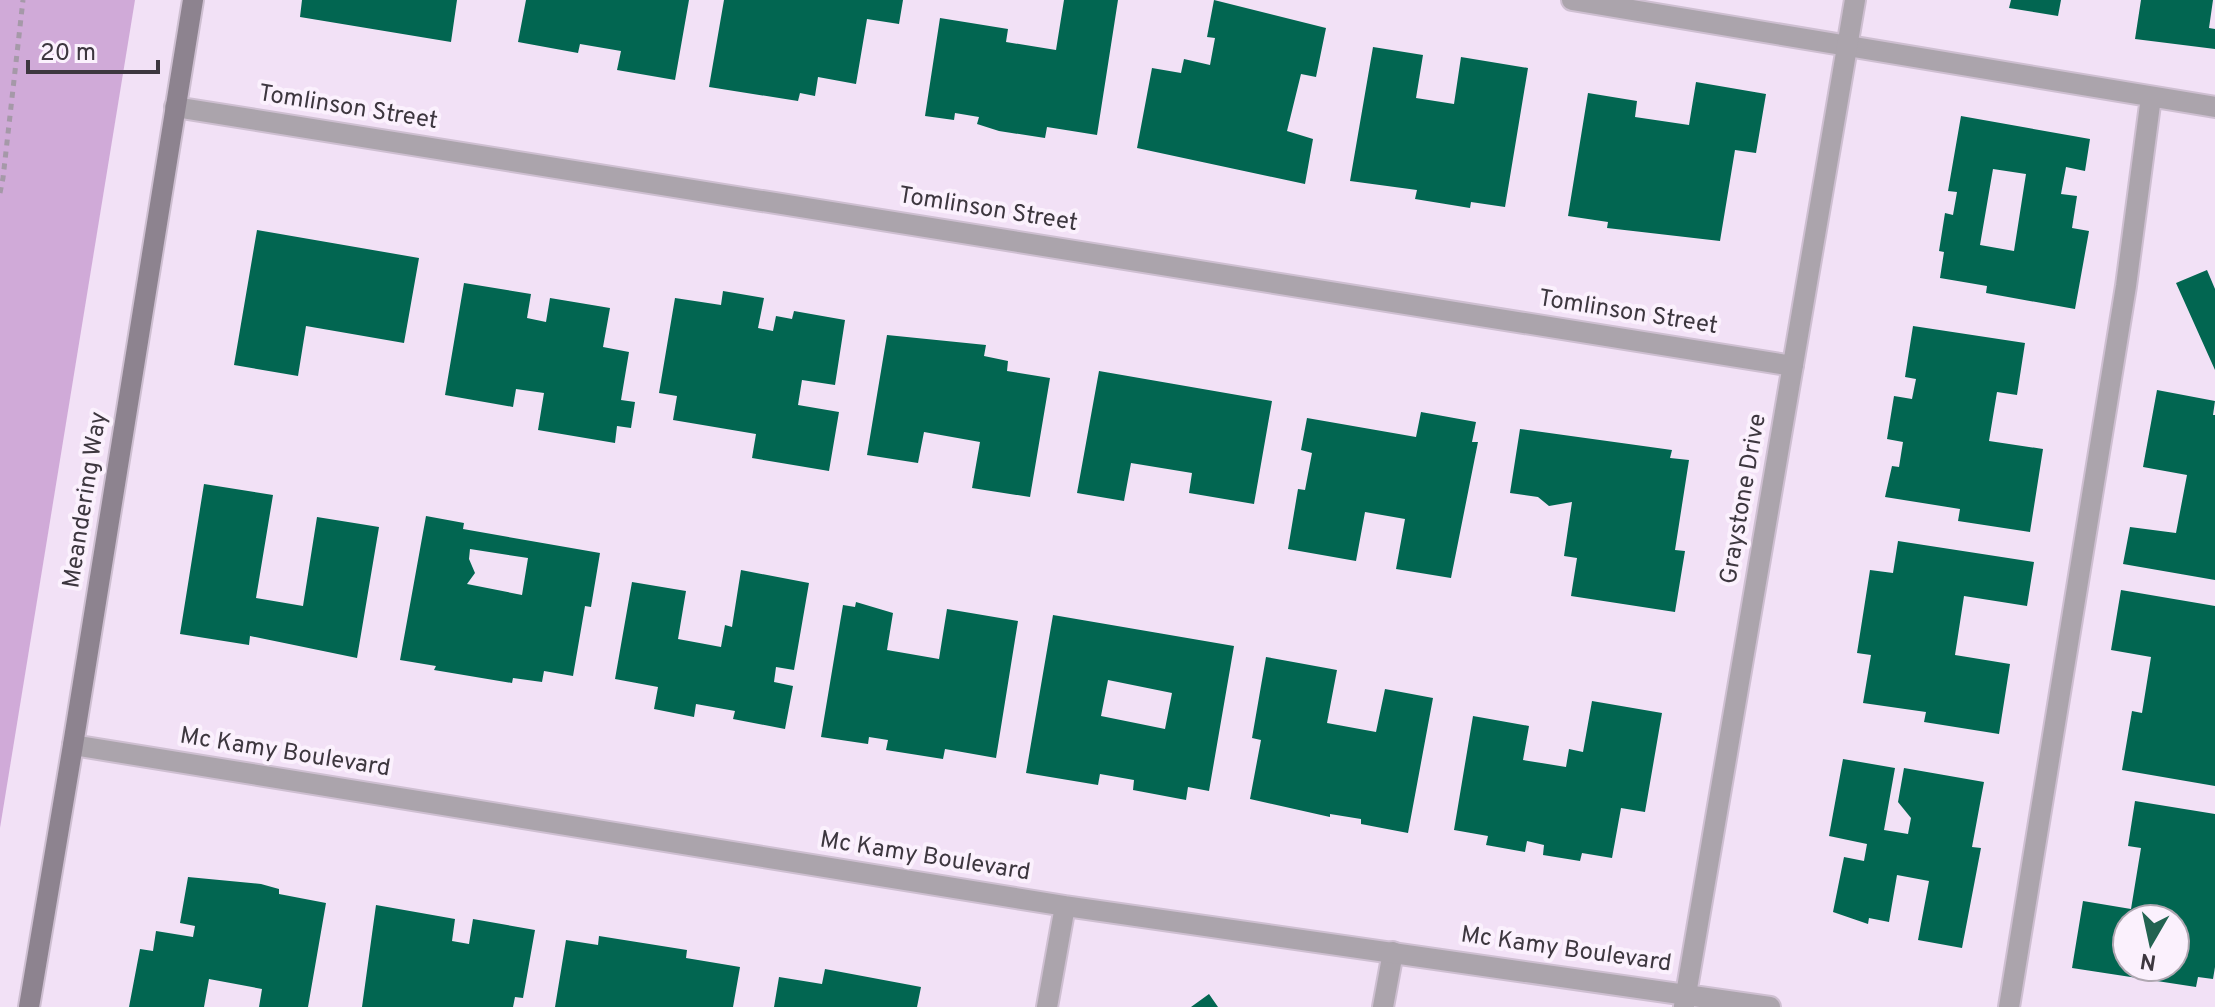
<svg xmlns="http://www.w3.org/2000/svg" width="2215" height="1007" viewBox="0 0 2215 1007" font-family="Overpass,sans-serif">
<style>
.green{fill:#d0aad8}
.building{fill:#026651;fill-rule:evenodd}
.lines{fill:none;stroke-linecap:round;stroke-linejoin:round}
.lane-casing{stroke:#cebfd1;stroke-width:24}
.street-casing{stroke:#cebfd1;stroke-width:24}
.secondary-casing{stroke:#cebfd1;stroke-width:24}
.path{stroke:#a599a8;stroke-width:5;stroke-dasharray:6 6;stroke-linecap:butt}
.lane{stroke:#aba4ac;stroke-width:20}
.street{stroke:#aba4ac;stroke-width:20}
.secondary{stroke:#8d838f;stroke-width:20}
.labels{text-anchor:middle;dominant-baseline:central;stroke-width:8;stroke-linejoin:round;paint-order:stroke}
.street-label{font-size:24px;fill:#3d373f;stroke:#fbf1fd}
</style>
<rect width="100%" height="100%" fill="#f2e1f6"/>
<path class="green" d="M0,0H135L0,828Z"/>
<path class="building" d="M302,0H457L451,42L300,17Z
M526,0H689L675,80L617,70L621,51L580,44L578,53L518,42Z
M724,0H903L899,24L867,19L856,84L818,77L815,96L800,93L798,101L709,87Z
M1064,0H1118L1097,135L1047,127L1045,138L999,131L977,124L979,117L955,113L954,120L925,116L940,18L1008,29L1006,42L1056,50Z
M1214,0L1326,28L1316,77L1301,74L1287,131L1313,139L1305,184L1137,148L1152,68L1181,73L1184,59L1210,65L1215,38L1207,37Z
M2011,0H2061L2058,16L2009,8Z
M2141,0H2213L2209,28L2215,29V49L2135,39Z
M1373,47L1423,55L1416,98L1454,104L1461,57L1528,68L1505,207L1471,202L1470,208L1415,199L1417,190L1350,181Z
M1696,82L1766,94L1756,153L1735,150L1720,241L1607,228L1608,222L1568,216L1588,93L1637,101L1635,117L1689,125Z
M1961,116L2090,139L2085,171L2066,167L2061,194L2077,196L2072,228L2089,231L2075,309L1986,293L1987,286L1940,278L1944,252L1939,251L1945,213L1953,215L1957,192L1948,191ZM1993,169L2026,174L2014,251L1980,245Z
M257,230L419,258L404,343L306,326L298,376L234,365Z
M2207,270L2215,289V370L2176,283Z
M464,283L531,294L527,318L546,322L550,298L610,308L603,347L629,352L621,400L635,402L631,428L617,426L615,443L538,430L544,393L516,389L513,407L445,395Z
M723,291L764,298L758,328L773,331L776,316L792,319L794,311L845,320L835,385L802,380L798,405L839,412L829,471L752,458L756,434L673,420L677,396L659,393L675,298L721,305Z
M1913,326L2025,343L2017,395L1997,392L1989,441L2043,449L2030,532L1958,521L1960,509L1885,497L1892,466L1899,467L1903,442L1887,439L1894,396L1912,399L1916,379L1905,377Z
M887,335L986,345L984,356L1008,361L1007,371L1050,378L1030,497L972,488L980,442L924,432L918,463L867,455Z
M1099,371L1272,401L1254,504L1189,493L1192,473L1131,463L1124,501L1077,493Z
M2157,390L2215,401L2213,415H2215V580L2123,564L2130,527L2176,533L2187,475L2143,467Z
M1421,412L1476,422L1472,442H1478L1451,578L1396,569L1405,519L1365,512L1356,561L1288,549L1298,489L1305,490L1312,453L1301,450L1307,418L1416,437Z
M1520,429L1672,450L1670,458L1689,460L1675,550L1685,551L1675,612L1571,596L1577,558L1564,556L1572,502L1549,506L1538,497L1510,493Z
M204,484L273,495L256,598L303,606L317,517L379,527L357,658L250,636L249,645L180,634Z
M426,516L464,523L463,529L600,553L591,607L585,606L573,676L544,671L542,682L513,678L512,683L434,670L436,666L400,660ZM470,549L528,558L522,595L467,584L475,573L469,559Z
M1898,541L2034,562L2027,606L1964,596L1955,655L2010,664L1999,734L1924,722L1926,712L1863,703L1871,655L1857,653L1870,570L1893,573Z
M741,570L809,583L794,670L776,667L774,682L793,686L785,729L733,719L735,711L696,704L694,717L654,709L658,687L615,679L632,582L686,591L678,639L721,647L725,625L732,627Z
M2121,590L2215,606V786L2122,770L2132,711L2142,713L2151,657L2111,650Z
M856,602L893,613L887,650L939,659L947,609L1018,621L996,758L945,749L943,759L886,750L888,740L869,737L868,744L821,737L843,605L855,607Z
M1053,615L1234,646L1209,791L1188,787L1186,800L1133,790L1134,780L1100,774L1098,785L1026,773ZM1108,680L1172,693L1165,729L1101,716Z
M1266,657L1337,670L1327,723L1376,732L1385,689L1433,698L1408,833L1361,824V819L1330,814V817L1250,799L1261,740L1252,738Z
M1592,701L1662,713L1645,812L1621,808L1612,858L1582,853L1580,861L1543,855L1544,845L1527,841L1525,852L1486,845L1488,836L1454,830L1473,716L1529,726L1523,760L1566,767L1569,749L1583,752Z
M1843,759L1895,768L1884,830L1908,834L1911,818L1898,802L1904,768L1984,782L1972,847L1981,848L1962,948L1918,940L1929,881L1897,875L1889,922L1869,918L1868,924L1833,912L1844,857L1864,861L1867,844L1829,836Z
M2135,801L2215,814V967L2213,979L2198,977L2196,987L2072,968L2083,901L2131,909L2141,848L2128,846ZM2127,919H2175V967H2127Z
M188,877L261,884L279,889V894L326,903L308,1007H259L262,989L209,979L204,1007H129L140,949L153,951L156,931L193,937L195,926L180,923Z
M376,905L455,919L452,941L469,944L473,919L535,930L523,998L515,997L513,1007H362Z
M599,936L687,950L686,958L740,967L733,1007H555L566,940L598,945Z
M825,969L921,987L917,1007H774L779,977L822,984Z
M1209,994L1218,1007H1191Z"/>
<g class="lines">
<g class="lane-casing">
<path id="lane" d="M1572,0L2215,107
M1383,1007L1393,952
M2009,1007L2126,286L2151,97"/>
</g>
<g class="street-casing">
<path id="street" d="M175,107L1793,366
M73,745L1065,906L1770,1007
M1684,1006L1855,0
M1047,1007L1065,906"/>
</g>
<g class="secondary-casing">
<path id="secondary" d="M29,1007L73,745L193,0"/>
</g>
<path class="path" d="M0,193L3,178L23,0"/>
<use href="#lane" class="lane"/>
<use href="#street" class="street"/>
<use href="#secondary" class="secondary"/>
</g>
<g class="labels">
<g class="street-label">
<text transform="translate(348 108) rotate(9)">Tomlinson Street</text>
<text transform="translate(988 210) rotate(9)">Tomlinson Street</text>
<text transform="translate(1628 313) rotate(9)">Tomlinson Street</text>
<text transform="translate(1744 499) rotate(-80)">Graystone Drive</text>
<text transform="translate(86 500) rotate(-81)">Meandering Way</text>
<text transform="translate(285 753) rotate(9)">Mc Kamy Boulevard</text>
<text transform="translate(925 857) rotate(9)">Mc Kamy Boulevard</text>
<text transform="translate(1566 950) rotate(8)">Mc Kamy Boulevard</text>
</g>
</g>
<g transform="translate(2151 943) rotate(189)"><circle r="38" fill="#fbf1fd" stroke="#afa7b1" stroke-width="2"/>
<path d="M0-6L14 30L0 20L-14 30Z" fill="#226351"/>
<text y="-12" font-size="22" font-weight="bold" text-anchor="middle" fill="#3d373f">N</text>
</g>
<path d="M28 60v12h130v-12" fill="none" stroke="#3d373f" stroke-width="4"/>
<text x="40" y="60" font-size="24" fill="#3d373f" stroke="#fbf1fd" stroke-width="6" paint-order="stroke">20 m</text>
</svg>
